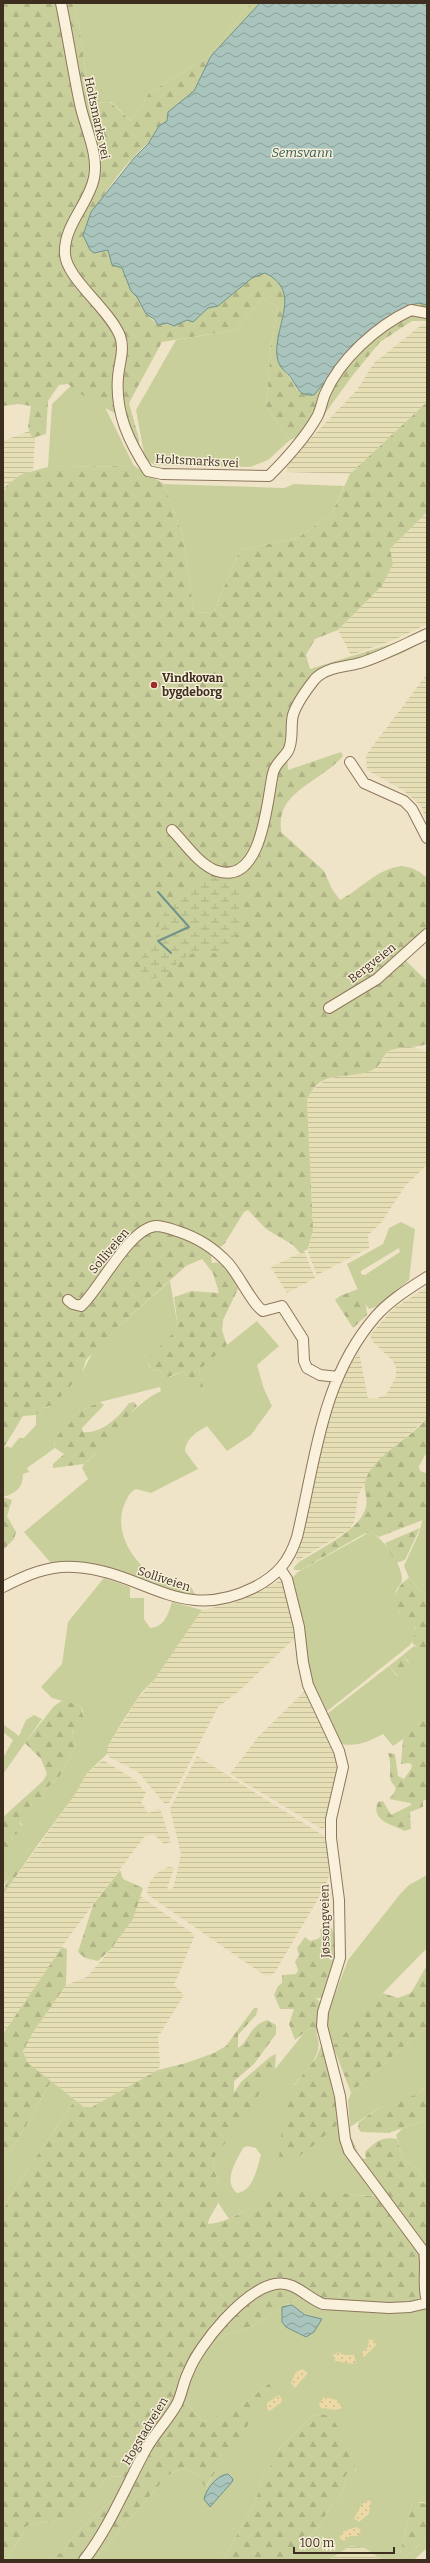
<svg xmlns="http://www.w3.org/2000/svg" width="430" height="2563" viewBox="0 0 430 2563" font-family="Bitter,serif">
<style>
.farmland{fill:url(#farmland-rules)}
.green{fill:#c9cf9b;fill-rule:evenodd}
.forest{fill:url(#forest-firs)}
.wetland{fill:url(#wetland-marsh)}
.sand{fill:url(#sand-dots)}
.water{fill:url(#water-waves);stroke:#6f938a}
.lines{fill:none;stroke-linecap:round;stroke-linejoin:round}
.stream{stroke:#6f938a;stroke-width:2}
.minor-casing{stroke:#8d765c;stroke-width:12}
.minor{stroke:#faf1dc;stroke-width:10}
.poi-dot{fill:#9e2a2b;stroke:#f7eed8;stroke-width:1.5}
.labels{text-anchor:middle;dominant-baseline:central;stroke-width:3;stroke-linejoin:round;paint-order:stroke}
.street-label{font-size:12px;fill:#3d2e20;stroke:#f7eed8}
.poi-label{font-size:12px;font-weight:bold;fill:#3d2e20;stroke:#f7eed8;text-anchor:start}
.water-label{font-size:13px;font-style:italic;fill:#2f5d5a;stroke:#f7eed8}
</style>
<defs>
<pattern id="farmland-rules" width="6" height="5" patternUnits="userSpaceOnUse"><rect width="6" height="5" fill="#e6deb5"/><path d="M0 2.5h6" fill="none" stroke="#c6bf9b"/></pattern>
<pattern id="forest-firs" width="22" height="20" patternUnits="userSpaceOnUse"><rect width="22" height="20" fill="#c9cf9b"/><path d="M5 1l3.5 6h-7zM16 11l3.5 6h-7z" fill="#aeb285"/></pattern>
<pattern id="wetland-marsh" width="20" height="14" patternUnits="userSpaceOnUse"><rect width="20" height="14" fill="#c9cf9b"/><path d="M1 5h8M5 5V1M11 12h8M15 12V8" fill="none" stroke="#aeb285"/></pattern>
<pattern id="sand-dots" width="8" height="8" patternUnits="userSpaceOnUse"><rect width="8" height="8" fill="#ecd9a5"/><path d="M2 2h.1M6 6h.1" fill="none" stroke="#cbbb8e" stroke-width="1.8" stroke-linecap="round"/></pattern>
<pattern id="water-waves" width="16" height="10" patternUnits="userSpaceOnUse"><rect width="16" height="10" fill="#a9c4bc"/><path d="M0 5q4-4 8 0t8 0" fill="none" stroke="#8ba098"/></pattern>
</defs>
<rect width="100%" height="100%" fill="#f0e4c8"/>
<path class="farmland" d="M423,324L427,325V402L350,474L286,472L288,462L357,390L374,363Z
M29,431L35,437L33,471L22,474L7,485L3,494V441Z
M427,512V624L396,639L351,655L338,630L382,586L393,564L390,549Z
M427,674V822L421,806L403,790L367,770L366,755Z
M402,1046L417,1048L427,1053V1165L405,1186L381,1223L368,1235L369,1248L317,1275L308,1252L313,1230L307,1100L309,1095L312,1090L324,1081L383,1060L388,1051Z
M304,1251L315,1278L287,1293L271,1267Z
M427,1287V1418L373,1467L358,1496L354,1522L350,1529L297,1561L296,1556L310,1505L330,1408L347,1370L359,1352L368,1398H377L386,1395L396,1377V1367L393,1361L373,1342L370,1335L393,1309Z
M282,1580L297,1627L296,1637L239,1691L218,1707L169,1803L165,1804L138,1772L109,1757L106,1751L108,1746L137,1700L154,1680L202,1610L234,1603Z
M306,1690L335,1752L339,1771L327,1826L322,1829L230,1774L258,1737Z
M197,1756L324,1836L327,1841L329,1876L325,1887L275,1972L270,1976L264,1975L148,1895L147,1891L150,1882L157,1873L168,1867L174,1868L167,1889L171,1890L174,1886L181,1854L170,1809Z
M103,1760L135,1780L146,1793L141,1802L148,1813L160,1809L171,1842L164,1844L153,1834L145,1836L68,1938L3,2034V1895L74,1796L87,1773Z
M140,1896L195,1935L174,1985L184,1995L158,2037L160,2065L158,2070L100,2104L92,2107H84L32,2067L24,2058V2046L66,1985L87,1977L111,1949L119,1939Z
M350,2546L365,2548L382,2560H329Z"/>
<path class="green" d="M72,3H251L209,56L149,93L131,121L111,102L90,103L79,24Z
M263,298L278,307L271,346L266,407L290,440L268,460L250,467L155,465L145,459L136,410L176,340L235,330Z
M80,377L95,387L134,466L48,467L52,404Z
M164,484L284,488L294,484L344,486L332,513L298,538L240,550L213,613L194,612L183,536Z
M401,1222L415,1229L409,1280L378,1306L369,1309L362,1300L347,1264L383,1244L389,1228ZM399,1248L400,1252L365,1275L361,1274V1271Z
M170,1281L178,1328L148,1364L151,1370L160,1371L170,1377L184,1371L198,1393L204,1390L199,1370L202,1365L257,1321L279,1346L257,1365L264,1389L272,1406L251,1435L227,1451L207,1426C197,1432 186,1438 185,1451L198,1469L151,1493L136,1489C129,1493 128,1497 125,1503C112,1531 134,1566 160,1579C169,1583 181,1584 190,1585L196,1596L51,1563L24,1532L88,1479L82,1468L84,1464C112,1442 128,1406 161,1391L160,1387L100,1402L84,1409L54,1442L55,1448L27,1468L29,1472L23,1474C23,1488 16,1493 3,1497V1449L7,1446L11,1448L19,1438H24L36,1425V1415L43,1408L49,1407L82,1372L93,1352L120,1325Z
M427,1504V1598L409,1578L404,1566L419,1533Z
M370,1532C383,1537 403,1566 402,1580C402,1584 397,1587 396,1591C395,1597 398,1607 399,1613L414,1626L417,1633L410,1645L326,1712L309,1677L291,1583L292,1578L298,1572Z
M104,1578L130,1587V1598H144V1619L150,1628C165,1627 168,1614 172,1602L202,1610L154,1680L142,1692L124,1719L108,1746L107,1754L87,1773L74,1796L39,1843L29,1849L3,1886V1848L12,1842L13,1835L22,1825L20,1820L35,1801L43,1798L46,1789L60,1776L76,1747L72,1734C77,1724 88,1721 81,1706L52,1698L41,1687L62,1664L68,1622Z
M414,1646L417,1647L427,1666L426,1721L416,1725L403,1739L393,1746L383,1734C367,1742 356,1748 338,1743L327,1714L389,1666L397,1676L409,1662L403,1655Z
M34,1715L42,1719L3,1774V1758L13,1740L3,1732V1724L19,1736L26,1720Z
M427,1875V1948L383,1993L349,2032L331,2047L325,2020L348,1960L401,1893L409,1885Z
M427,2026V2086L415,2096L379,2108L350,2127L348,2101L351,2093Z
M310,2028L315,2030C327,2055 306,2068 292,2088L311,2148L332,2127L338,2125L376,2194L371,2196L291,2190L281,2191L229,2219L219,2204L220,2188L213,2166L216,2154L275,2069L304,2033ZM247,2146L256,2148L261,2155C257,2168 253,2192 237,2193C222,2181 237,2160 243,2148Z
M51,2081L75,2100L15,2188L3,2210V2162L29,2121Z
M427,2120V2185L419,2170L403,2159L396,2135L403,2128Z
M302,2296L427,2307V2504L422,2502L412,2504L400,2553L406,2557L427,2538V2548L414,2560H382L365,2548L350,2546L329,2560H290L318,2528L333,2502L339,2499L344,2487L346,2473L356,2471L345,2442L331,2418L321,2414L312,2416L280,2448L275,2462L263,2476L255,2503L223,2560H94L168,2475L184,2468L197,2474L206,2487L269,2384C261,2387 259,2392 252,2398C241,2407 217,2417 203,2422L182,2397L203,2356L212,2344L225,2335L250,2327Z
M108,2476L125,2477L115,2497L77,2532L64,2551L48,2560H6L27,2526C36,2522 45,2523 55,2521C77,2516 95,2493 108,2476Z"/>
<path class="forest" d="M3,3H72L79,24L90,103L110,102L131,121L149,93L209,56L251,3H260L211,56L194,91L167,115V121C156,128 155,138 147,144C123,165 94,205 83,235L90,250H108L112,265L122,268L131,291L137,297L146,314L158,325L167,323L174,326L187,320L193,321L208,308L218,306L252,278L265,273C304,293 273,325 278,356C280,371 292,377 297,390L320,388L324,380L365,334L407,306L419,303L427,305V321H412L380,342L353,375L313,430L290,440L266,407L271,346L278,307L263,298L235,330L162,342L129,403L139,439V453L116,414L79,393L68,384L59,385L48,401L46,434L32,438L28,427L31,406L18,404L3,406Z
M427,402V512L390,549L393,564L382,586L338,630L315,639L306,655L310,669L397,642L427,629V639C417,645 408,651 397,655C375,664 339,663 318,678C296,694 285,744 288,770L341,752L343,756C327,776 288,789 282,814C280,819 281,827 281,832L324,871L332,889L340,900C366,887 395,847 427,878V937L403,952L407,962L427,981V1044C413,1049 404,1045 388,1051C381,1059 381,1067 370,1071C349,1080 319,1068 307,1100L313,1230L308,1249L300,1253L293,1245L266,1229L248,1210L244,1212L225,1243L211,1256L212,1263L222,1262L237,1279L238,1289L223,1320L222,1330L227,1345L199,1370L204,1390L202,1393L198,1394L184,1371L168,1377L160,1371L151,1370L147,1360L178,1328L174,1297L192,1291L219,1293L213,1273L202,1259L186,1266L120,1325L86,1360L82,1372L67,1390L53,1405L43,1408L36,1415L23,1416L3,1449V494L7,485L22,474L48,467L134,466L164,484L183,536L194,612L213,613L240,550L298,538L332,513L350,474Z
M358,1289L366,1306L367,1315L353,1328L335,1300L340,1296Z
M100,1402L104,1405L82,1428L83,1432C102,1434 119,1417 129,1403L134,1402L137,1406L105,1445L84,1464L53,1468V1464L64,1454L55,1448L54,1439L84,1409Z
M427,1418V1452L419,1466L420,1471L426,1473L427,1504L423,1520L379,1537L370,1532L362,1535L301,1570H294V1567L299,1562C318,1550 358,1531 365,1510C371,1492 356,1489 373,1467C388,1447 412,1437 427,1418Z
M3,1497L12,1500L7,1516L16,1532L14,1539L3,1550Z
M420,1528L405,1560L396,1563L385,1543Z
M409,1578L427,1598V1663L425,1664L417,1647L412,1643L416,1629C413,1624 407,1623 404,1619C391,1605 393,1587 409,1578Z
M403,1655L410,1665L399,1677L389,1666Z
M63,1700L81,1706L83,1716L89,1721L88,1725L81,1732L73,1731L72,1734L76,1747L60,1776L46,1789L43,1798L31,1805L29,1814L20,1820L22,1832L13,1835L11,1847L8,1850L4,1849L3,1817L43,1781L47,1774L41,1759L25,1743L54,1706Z
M427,1719V1799L423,1801V1807L410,1812L411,1829L404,1831C393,1824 370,1822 378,1802L383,1801L391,1815L411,1805V1803L389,1799C403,1783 390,1788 390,1776C390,1767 391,1762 388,1753L395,1754L398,1776L404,1779L411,1769L412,1765L409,1763L401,1764L403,1739L411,1728Z
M39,1843L3,1895C3,1882 26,1846 39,1843Z
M120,1870L123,1879L143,1888L133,1919L111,1949L98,1961L85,1958L78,1952L93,1905Z
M325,1926L331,1927C343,1947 331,1977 324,1998H316L321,2003L319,2032L317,2034L315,2030L310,2028L295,2040L289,2024L294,2009H280L274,1995L278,1986L282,1983V1975L296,1974L298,1970L295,1962L299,1955L297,1948L305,1937L310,1941L318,1939L321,1936L320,1930Z
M62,1947L67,1949L66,1985L32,2034L23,2051L27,2062L51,2081L29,2121L3,2162V2034Z
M427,1965V2026L351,2093L333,2046L383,1993L398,1998L411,1993Z
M254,2008H258L256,2015L238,2035V2048C250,2040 249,2026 267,2020L276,2025V2034L254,2064L234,2081V2093L241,2082L270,2057L276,2054L275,2069L239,2126L216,2154L213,2166L220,2188V2200L209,2219L208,2224C239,2221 254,2200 281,2191C310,2182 344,2197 373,2196L376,2194L359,2164L349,2138L352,2139L360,2158L366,2159L365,2152C375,2142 382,2136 397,2139L403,2159L419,2170L427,2185V2307L386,2312L302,2296L250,2327L225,2335L212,2344L188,2382L182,2397L203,2422C216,2417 242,2406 252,2398C259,2392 261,2387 269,2384L273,2389L205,2487L197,2474L184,2468L168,2475L94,2560H48L64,2551L77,2532L115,2497L125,2477L108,2476C95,2493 78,2516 55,2521C45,2523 36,2522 27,2526L6,2560H3V2210L15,2188L75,2100L84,2107H92L158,2070L186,2063L214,2053L226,2046Z
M322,2044L340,2123C321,2136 305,2159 281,2163L279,2158L282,2127L292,2088L316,2058Z
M427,2086V2120L388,2133L361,2132L358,2128L359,2122C369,2115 378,2108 388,2104C403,2098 416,2098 427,2086Z
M321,2414C324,2415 328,2415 330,2417C339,2425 357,2461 355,2472L346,2474L344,2487L339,2499L333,2502L318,2528L290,2560H223L255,2503L263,2476L275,2461L280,2448L312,2416Z
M416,2502L427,2504V2538L406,2557H403L400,2553L412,2504Z"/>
<path class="wetland" d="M221,876L236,884L240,892L241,916L235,941L222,954C213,953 202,950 194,953C171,960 175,979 144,979L140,974L142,952L155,942L160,919L175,900L194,890L204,880Z"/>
<path class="sand" d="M369,2339L375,2341L376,2345L364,2357L361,2353L368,2347Z
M338,2352L344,2355H354L356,2362L353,2364L335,2361L333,2355Z
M302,2369L308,2373L295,2388L291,2383L296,2372Z
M279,2395L283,2401L270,2411L267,2409V2403Z
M324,2397L337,2400L342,2408L337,2410L321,2408L319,2404Z
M369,2500L371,2502L369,2514L359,2522L354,2519L361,2505Z
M356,2527L361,2530L358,2536H350L344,2541L339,2538L344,2531Z"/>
<path class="water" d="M260,3H427V305L419,303L407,306L365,334L314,395C301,396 299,391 293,381C288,371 279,371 277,356C274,324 303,292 265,273L252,278L218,306L208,308L193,322L187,320L174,326L167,323L158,325L154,319L146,314L137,297L131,291L122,268L112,265L108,250L94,253L90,250L83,235L91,212L134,158L148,144L159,126L167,121L168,112L194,91L211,56Z
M292,2305L305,2315L322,2319L314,2332L306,2337L286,2327L282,2322V2307Z
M228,2474L233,2479L232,2482L210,2507L204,2499C206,2489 217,2475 228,2474Z"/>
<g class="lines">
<path class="stream" d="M158,892L189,927L158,941L171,953"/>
<g class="minor-casing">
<path id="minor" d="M61,3C68,37 73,71 80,104C85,128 99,154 94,178C89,204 63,226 65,254C66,278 110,310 120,336C125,349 119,364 118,377C115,413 129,442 148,471L162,474L269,476C286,459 305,438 317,417C321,410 322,401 325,394C340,359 377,326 411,310L427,313
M350,762L364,783L404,801L412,809L427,838
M172,830C185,843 199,865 217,871C263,886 267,799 273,773C275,764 283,759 288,751C294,740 290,726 293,715C297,702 307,689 315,679C326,667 346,667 360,663C383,656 405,644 427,634
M329,1008L377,979L427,934
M68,1300L73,1304L81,1306C100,1289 129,1228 156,1226C163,1226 171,1229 177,1231C196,1237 214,1248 228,1263C239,1275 253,1305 263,1311L282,1306L303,1339L304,1361L307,1368L320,1375L338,1377
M281,1570L287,1579L299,1627L303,1662L308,1685L339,1751L343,1767L331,1819V1838L339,1900L340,1958L323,2012L322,2026L340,2096L345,2139L349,2151L424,2252C427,2269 422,2285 427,2301
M3,1587C26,1575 49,1565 75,1567C144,1571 180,1624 253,1588C277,1576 289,1562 297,1537C316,1459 321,1379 376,1316C390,1300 410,1288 427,1277
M84,2560C108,2530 127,2484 146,2449C155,2433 168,2420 177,2404C182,2394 183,2383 188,2373C199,2344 244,2290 275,2284C294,2280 307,2298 323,2304L389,2308L410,2307L427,2303"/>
</g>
<use href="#minor" class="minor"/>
</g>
<circle class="poi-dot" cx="154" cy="685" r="4"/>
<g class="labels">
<g class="street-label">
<text transform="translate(97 118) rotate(78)">Holtsmarks vei</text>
<text transform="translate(197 461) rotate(3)">Holtsmarks vei</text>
<text transform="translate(372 963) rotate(-38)">Bergveien</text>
<text transform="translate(109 1251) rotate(-50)">Solliveien</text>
<text transform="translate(164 1579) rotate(18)">Solliveien</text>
<text transform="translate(325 1921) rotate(-91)">Jøssongveien</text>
<text transform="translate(145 2431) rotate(-59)">Hogstadveien</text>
</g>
<g class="poi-label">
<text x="162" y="678">Vindkovan<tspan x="162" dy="14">bygdeborg</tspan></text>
</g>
<g class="water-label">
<text x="302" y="152">Semsvann</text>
</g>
</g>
<rect width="430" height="2563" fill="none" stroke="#3d2e20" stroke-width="8"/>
<path d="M294 2547v6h100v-6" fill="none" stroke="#3d2e20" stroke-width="2"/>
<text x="300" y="2547" font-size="12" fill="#3d2e20" stroke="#f7eed8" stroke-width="3" paint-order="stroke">100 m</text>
</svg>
